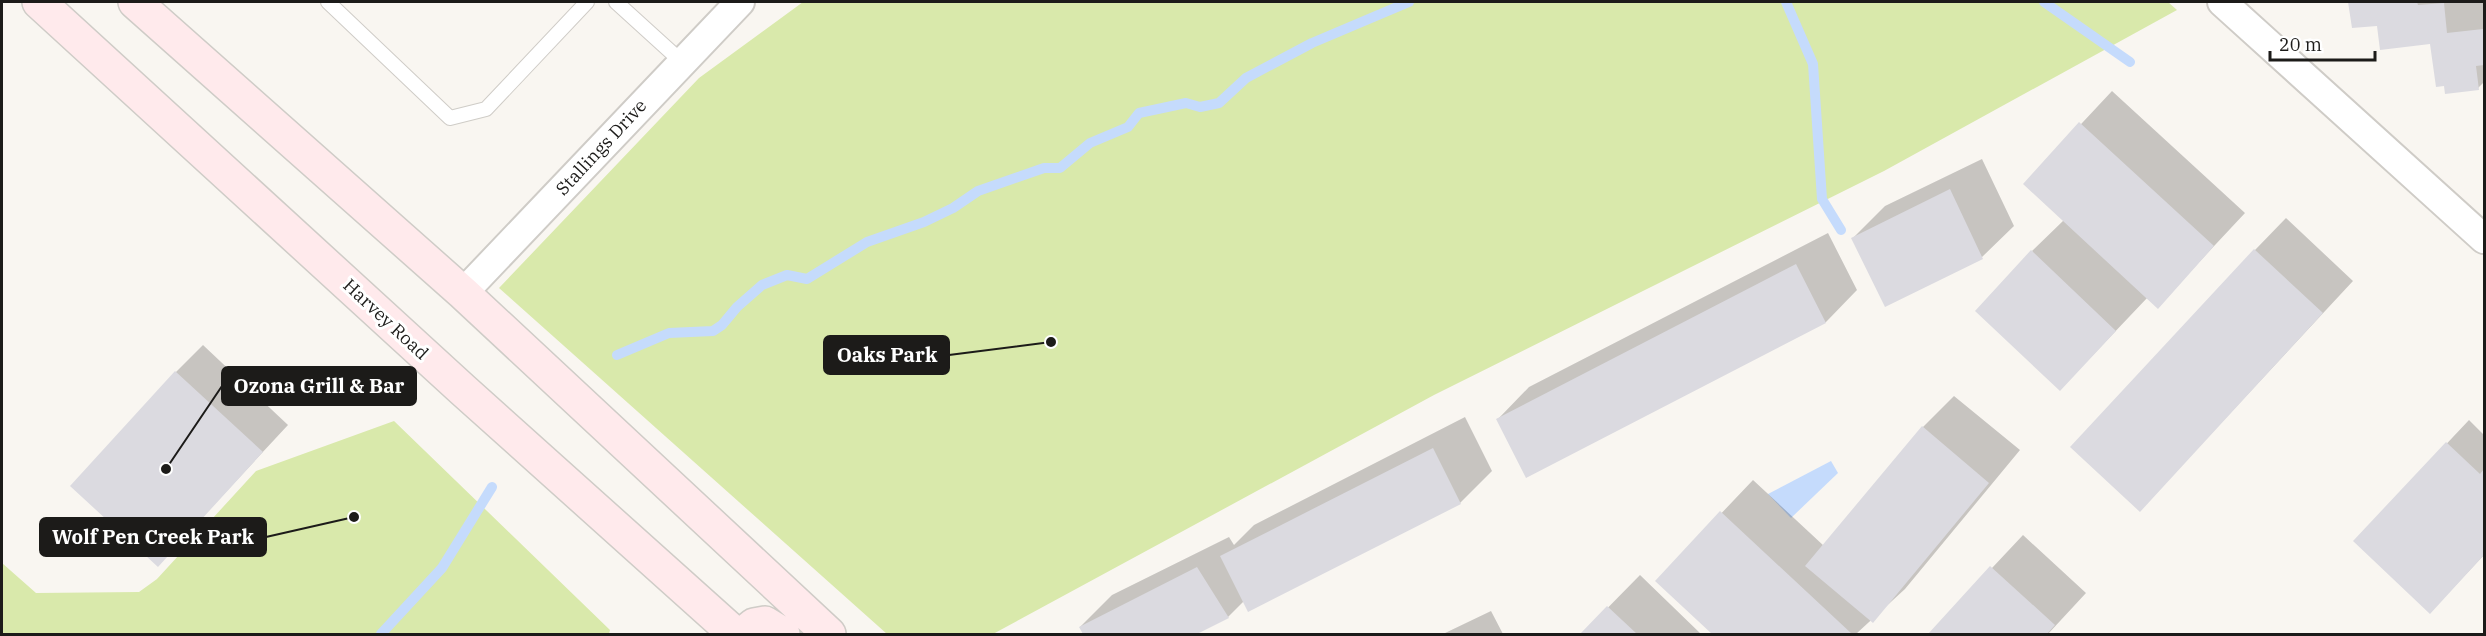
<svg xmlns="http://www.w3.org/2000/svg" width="2486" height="636" viewBox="0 0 2486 636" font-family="'IBM Plex Serif',serif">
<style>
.green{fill:#d9e9ab}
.water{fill:#c5dbfc}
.shadow{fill:#0003}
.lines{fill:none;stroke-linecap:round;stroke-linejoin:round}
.stream{stroke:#c5dbfc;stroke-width:10}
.building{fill:#dbdae0}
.service-casing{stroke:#cfccc7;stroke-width:16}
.minor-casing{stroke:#cfccc7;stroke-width:32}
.secondary-casing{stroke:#cfccc7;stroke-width:36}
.service{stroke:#fff;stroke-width:14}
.minor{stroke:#fff;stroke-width:28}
.secondary{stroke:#ffeaec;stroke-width:33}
.labels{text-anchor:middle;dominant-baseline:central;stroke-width:6;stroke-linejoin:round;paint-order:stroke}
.street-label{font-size:18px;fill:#1c1b19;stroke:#fff}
.leader{fill:none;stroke:#1c1b19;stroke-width:2}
.callout-dot{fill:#1c1b19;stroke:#fff;stroke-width:2}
.callout{fill:#1c1b19;stroke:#1c1b19;stroke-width:2}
.callout-label{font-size:20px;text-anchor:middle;font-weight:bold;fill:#fff}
</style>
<rect width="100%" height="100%" fill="#f9f6f1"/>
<path class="green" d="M803,2H2168L2177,10L1884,171L1434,395L993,634H887L499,288L699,78Z
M394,421L610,630L609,634H2V563L36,593L139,592L157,579L256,471Z"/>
<path class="water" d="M1831,461L1838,473L1791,518L1768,494Z"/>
<path class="shadow" d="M2350,2H2484V82L2478,88L2431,42L2378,24L2353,27Z
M2112,91L2245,213L2158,306L2148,297L2091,357L2032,251L2064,220L2025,184Z
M1982,159L2014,226L1982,257L1885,305L1853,238L1885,206Z
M2286,218L2353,281L2140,510L2255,250Z
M1828,233L1857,290L1826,322L1526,476L1498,419L1529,387Z
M203,345L288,425L158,565L176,372Z
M1954,396L2020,450L1905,589L1856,634H1715L1657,581L1753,480L1824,546L1923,427Z
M1465,417L1492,471L1460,503L1244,601L1228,617L1194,634H1085L1080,627L1112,595L1229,537L1234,545L1254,525Z
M2469,420L2484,435V555L2452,589L2355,541Z
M2023,535L2086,593L2048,634H1930Z
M1640,575L1701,634H1582Z
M1491,611L1503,634H1443Z"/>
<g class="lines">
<path class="stream" d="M1786,2L1813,64L1822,199L1841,230
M2044,2L2130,62
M617,355L669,333L713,331L722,325L737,307L762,285L787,275L807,279L867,242L924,222L953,208L978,191L1044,168H1060L1090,143L1128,127L1139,113L1186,103L1200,107L1219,103L1246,78L1312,43L1409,2
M381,634L442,568L492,487"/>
</g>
<path class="building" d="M2348,2H2417L2418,5L2444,3L2447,33L2483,29L2484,65L2476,66L2479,90L2445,94L2444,86L2436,87L2430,44L2380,50L2377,26L2352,28Z
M2079,122L2214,246L2158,309L2023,184Z
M1950,189L1983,259L1885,307L1851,238Z
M2254,249L2323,313L2140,512L2070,447Z
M2031,250L2116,331L2060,391L1975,311Z
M1796,264L1826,323L1526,478L1496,419Z
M175,371L263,452L158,567L70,486Z
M1922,426L1989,483L1873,623L1805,566Z
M2446,442L2480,474L2484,469V555L2430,614L2353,541Z
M1433,448L1461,504L1248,612L1220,556Z
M1720,511L1852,634H1712L1655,581Z
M1990,566L2055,625L2047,634H1928Z
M1197,567L1229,618L1197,634H1083L1079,627Z
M1607,606L1637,634H1580Z"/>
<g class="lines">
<g class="service-casing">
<path id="service" d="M328,2L450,118L486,109L587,2
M616,2L682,62"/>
</g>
<g class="minor-casing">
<path id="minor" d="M2222,2L2484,239
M463,293L740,2"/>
</g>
<g class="secondary-casing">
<path id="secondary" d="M39,2L463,390L735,634
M135,2L463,293L829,634
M743,634L754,625L765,623L783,634"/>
</g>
<use href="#service" class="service"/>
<use href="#minor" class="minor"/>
<use href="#secondary" class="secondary"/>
</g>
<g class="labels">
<g class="street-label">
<text transform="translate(601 147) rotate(-47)">Stallings Drive</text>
<text transform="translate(386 319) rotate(43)">Harvey Road</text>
</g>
</g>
<path class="leader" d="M1051 342L949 355M166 469L222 386M354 517L266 537"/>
<g class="callout-dot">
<circle cx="1051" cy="342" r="6"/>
<circle cx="166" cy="469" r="6"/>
<circle cx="354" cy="517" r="6"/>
</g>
<g class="callout">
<rect x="824" y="336" width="125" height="38" rx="6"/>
<rect x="222" y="367" width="194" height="38" rx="6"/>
<rect x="40" y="518" width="226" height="38" rx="6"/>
</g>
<g class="callout-label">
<text x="887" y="362">Oaks Park</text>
<text x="319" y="393">Ozona Grill &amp; Bar</text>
<text x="153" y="544">Wolf Pen Creek Park</text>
</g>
<rect width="2486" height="636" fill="none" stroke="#1c1b19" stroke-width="6"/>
<path d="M2270 51v9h105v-9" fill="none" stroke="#1c1b19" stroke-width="3"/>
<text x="2279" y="51" font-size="18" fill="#1c1b19" stroke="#ffffff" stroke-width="4.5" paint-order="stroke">20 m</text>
</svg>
